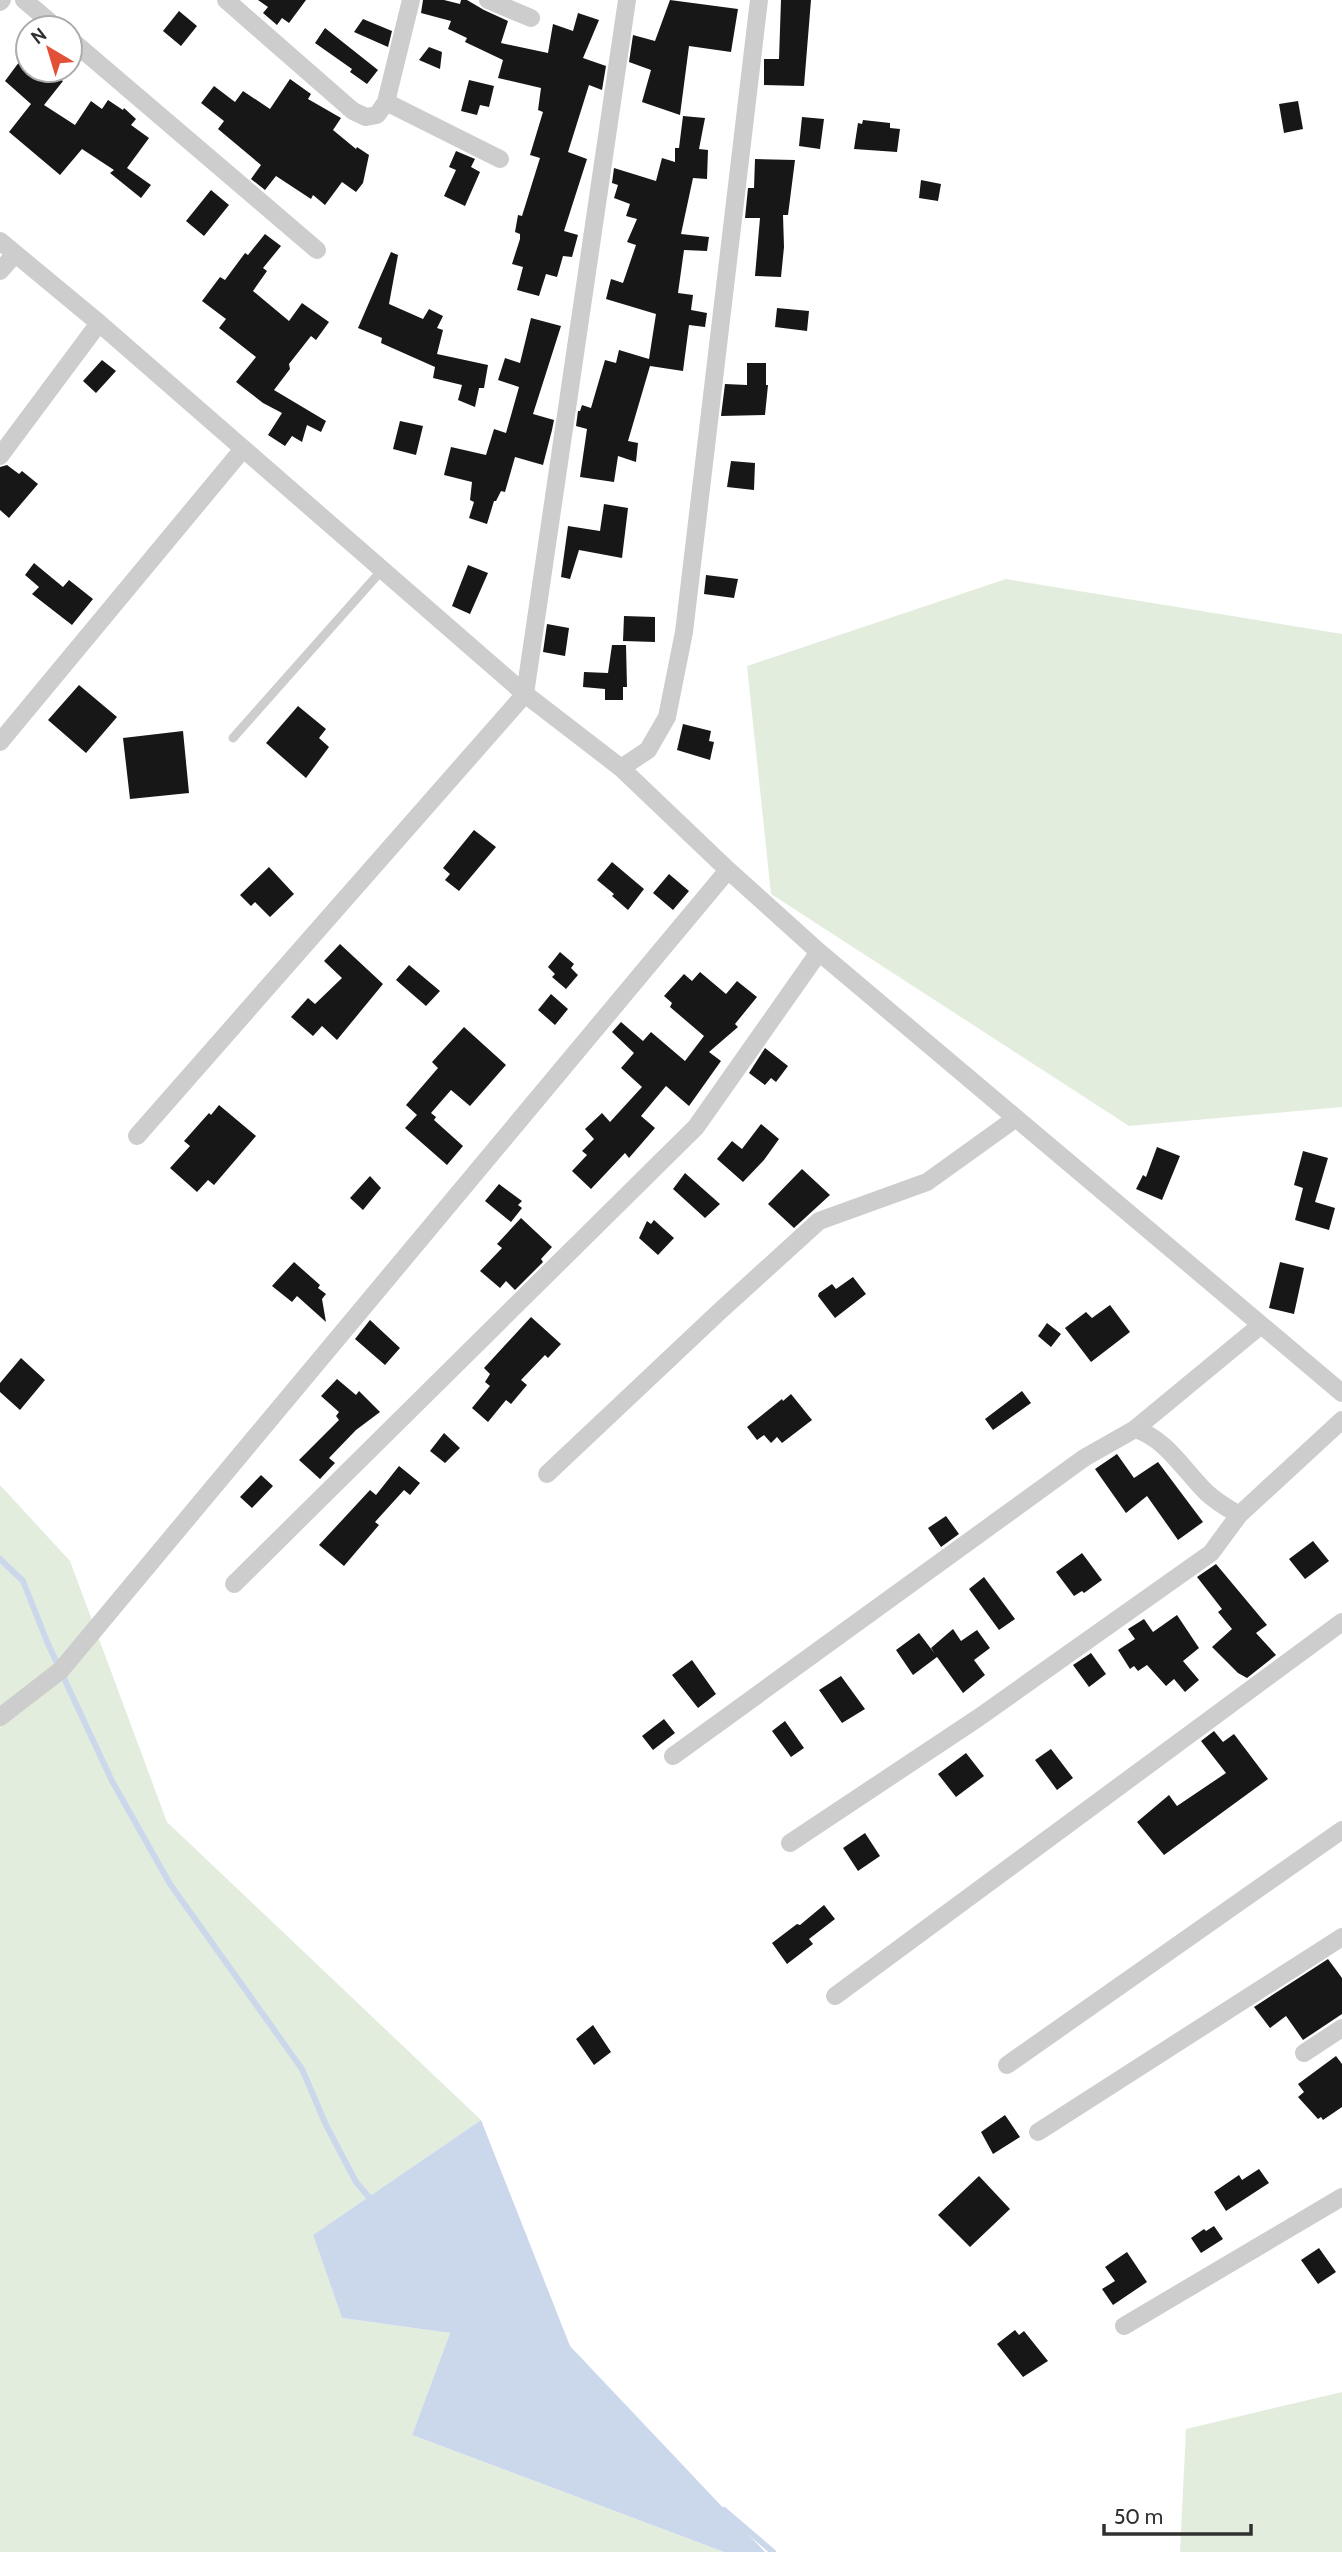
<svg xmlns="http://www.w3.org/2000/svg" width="1342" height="2552" viewBox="0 0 1342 2552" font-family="Cabin,sans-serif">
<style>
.green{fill:#e3edde}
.water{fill:#cbd8ec}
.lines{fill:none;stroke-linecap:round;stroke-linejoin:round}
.stream{stroke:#cbd8ec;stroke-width:6}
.building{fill:#171717}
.service{stroke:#cdcdcd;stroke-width:9}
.minor{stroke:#cdcdcd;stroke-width:18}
</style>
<rect width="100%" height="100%" fill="#fff"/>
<path class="green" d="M1006,579L1342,634V1107L1129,1126L771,894L747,666Z
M0,1485L70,1561L167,1822L481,2120L313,2235L342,2318L450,2333L412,2435L724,2552H0Z
M1342,2392V2552H1180L1186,2429Z"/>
<path class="water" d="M481,2120L570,2346L765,2552H724L412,2435L450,2333L342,2318L313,2235Z"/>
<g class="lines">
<path class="stream" d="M0,1559L23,1581L48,1644L112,1781L170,1884L302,2069L326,2125L356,2182L372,2201
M724,2510L773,2552"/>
</g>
<path class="building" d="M258,0H306L289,23L282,18L277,25L263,13L268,7Z
M423,0H444L460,4L461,0H467L484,10L508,21L501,43L548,53L553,24L573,31L578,13L599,20L583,58L606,66L602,90L589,85L568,152L587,159L564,231L578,235L572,257L563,256L557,277L546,274L539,296L517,290L523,267L512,264L520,239V234L515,232L518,215L522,216L540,158L530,155L543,112L538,110L541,88L498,78L503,60L465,42L467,38L448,29L451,21L421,13Z
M670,0L738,9L731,52L689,46L680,115L642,102L651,70L629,62L633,35L655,41Z
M781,0H811L804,86L764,85V59H779Z
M179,11L197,26L181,46L163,31Z
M363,19L392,31L388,47L354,32Z
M325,28L378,70L367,84L350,72L352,69L315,43Z
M429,47L442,52L440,69L419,60Z
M28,50V70H48L63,81L44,105L75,125L91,101L102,109L108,100L123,110L124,108L136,119L131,125L149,138L127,168L151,185L141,198L110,173L114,170L82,149L60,175L9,132L31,104L5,81Z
M290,79L311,94L308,99L341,118L333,130L356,149L357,147L369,155L363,183L356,192L342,182L325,205L313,195L311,199L276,176L265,190L251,179L261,165L218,129L224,121L201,103L214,86L235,102L243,91L270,109Z
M469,80L494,86L489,107L480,105L477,115L461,111Z
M1298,101L1303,129L1284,133L1279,104Z
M683,116L705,118L699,149L708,150L707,179L693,178L681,234L709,237L707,251L684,250L678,293L693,295L691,310L707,313L705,327L689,325L683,371L650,366L628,441L638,443L636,462L618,456L614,482L580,477L587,429L576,426L578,411H580L582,405L591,408L605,360L616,363L619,350L649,359L656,314L606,299L611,279L623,283L636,245L627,242L637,219L626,216L630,204L614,198L618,185L612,183L614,168L656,181L662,158L675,162V148H679Z
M802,117L824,119L820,149L799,146Z
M863,120L890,123V128L900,129L897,152L854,149L858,123L862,124Z
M456,151L475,159L471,167L480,172L465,206L444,196L456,170L449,167Z
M755,159L795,160L788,215H783L784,247L781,277L755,276L760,218H745L748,188H754Z
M921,180L941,184L938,201L919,198Z
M211,190L229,205L204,236L186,221Z
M265,234L281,246L263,268L267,271L253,291L289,321L302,303L329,322L316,340L311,336L289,364L290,369L274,390L326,421L321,432L307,425L302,442L292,436L285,446L268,435L282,413L263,403L236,382L256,357L219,328L226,319L202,301L220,277L225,280L245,253L248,255Z
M391,252L398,255L389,304L423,319L429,309L443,316L437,328L443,330L437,354L488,365L484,388H479L475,407L458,400L462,385L433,378L435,367L381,343L382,338L358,328Z
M777,308L809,311L807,331L775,327Z
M531,318L561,326L533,414L554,420L552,430L543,465L515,457L505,492L501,491L496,501H494L487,524L469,518L474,502L470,500L472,482L444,475L451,447L486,455L494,429L506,433L519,387L498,380L505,358L520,363Z
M102,360L116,371L96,393L83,381Z
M747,363H766V385H768L765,415L721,416L725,384L747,385Z
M400,421L423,426L416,455L393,449Z
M731,461L755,463L754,490L727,487Z
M7,465L19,474L22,471L38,484L9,518L0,510V467Z
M604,504L628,508L622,558L579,550L570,579L561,577L568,526L600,531Z
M34,563L63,587L69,580L93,599L72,625L32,594L39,587L25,575Z
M468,565L488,573L470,614L452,606Z
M706,575L738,579L734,598L704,594Z
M624,616L655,617V642L623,641Z
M547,624L569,628L565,656L543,652Z
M612,645H626L627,687H623V700H605V689L583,687L584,672L608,673Z
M79,685L117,717L86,753L48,720Z
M298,706L326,729L319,738L329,747L306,778L266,743Z
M683,724L711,731L709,741L714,742L710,760L677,750Z
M183,731L189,793L130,799L123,738Z
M474,830L496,847L459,891L445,880L450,874L443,868Z
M612,862L644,889L628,910L612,896L614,894L597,880Z
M269,867L294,894L270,917L255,902L251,906L240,895Z
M669,874L689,891L673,910L653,893Z
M340,944L383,984L337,1040L322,1026L313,1036L291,1017L308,998L315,1004L342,978L324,961Z
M560,952L574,964L571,968L578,975L566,989L552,977L555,974L548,967Z
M409,965L440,991L426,1006L396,980Z
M700,972L726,994L737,981L757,997L735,1024L738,1027L709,1052L721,1061L689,1106L666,1086L641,1116L655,1128L629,1158L625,1153L591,1189L572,1171L587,1155L582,1151L594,1139L585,1129L602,1113L610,1122L642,1087L621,1068L634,1053L612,1032L621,1022L643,1041L651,1032L685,1061L704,1036L670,1007L672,1003L664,996L684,974L692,981Z
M551,994L568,1009L555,1025L538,1010Z
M464,1027L506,1065L470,1106L451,1090L431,1113L436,1117L434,1120L463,1146L447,1165L405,1128L417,1115L406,1105L438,1068L432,1062Z
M765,1048L788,1066L776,1082L771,1078L765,1085L749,1073Z
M219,1105L256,1136L214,1185L208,1180L197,1192L170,1168L190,1146L184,1141L209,1113L211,1115Z
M761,1124L779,1139L764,1160L743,1182L717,1159L732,1141L742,1149Z
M1157,1147L1180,1156L1162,1200L1136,1189L1143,1175L1146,1177Z
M1303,1151L1328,1158L1315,1202L1335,1208L1329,1230L1295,1220L1303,1188L1294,1185Z
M802,1169L830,1195L794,1228L768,1204Z
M685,1173L720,1204L705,1218L673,1189Z
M370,1176L381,1188L363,1210L350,1198Z
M499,1184L522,1201L518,1205L522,1208L511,1222L485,1201Z
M521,1218L552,1247L541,1259L543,1262L515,1290L506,1281L500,1288L480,1271L502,1248L497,1244Z
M654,1220L674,1238L658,1255L639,1238L647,1221L651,1224Z
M294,1262L320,1285L318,1288L326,1294L322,1299L326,1322L297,1296L292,1302L272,1286Z
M1280,1262L1304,1268L1294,1314L1269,1308Z
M853,1277L866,1294L835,1318L818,1296L819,1293L832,1284L836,1289Z
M1110,1305L1130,1332L1091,1362L1065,1328L1086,1312L1092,1318Z
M531,1317L561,1344L548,1358L545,1355L521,1380L527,1385L511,1404L506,1400L488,1422L472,1408L490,1386L485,1382L490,1374L484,1368Z
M370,1320L400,1348L385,1365L355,1339Z
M1047,1323L1061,1334L1051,1347L1038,1336Z
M21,1358L45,1380L20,1410L0,1392V1383Z
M337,1379L356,1395L359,1391L380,1412L356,1430L329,1458L335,1463L320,1479L299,1460L339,1420L336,1416L339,1412L321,1396Z
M1022,1391L1031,1403L993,1430L985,1419Z
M791,1394L812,1420L782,1443L777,1437L771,1443L764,1435L757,1440L747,1427L782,1399L783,1401Z
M444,1433L460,1448L445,1463L430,1451Z
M1117,1454L1134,1478L1158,1462L1203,1522L1178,1540L1147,1496L1126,1513L1095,1469Z
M399,1466L420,1483L410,1495L404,1490L375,1522L379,1525L344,1566L319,1545L370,1490L376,1495Z
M261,1475L273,1486L252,1508L240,1497Z
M946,1516L959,1534L941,1547L928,1528Z
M1313,1541L1329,1561L1305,1579L1289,1559Z
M1082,1553L1102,1580L1084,1593L1082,1591L1074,1596L1056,1572Z
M1216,1564L1267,1625L1256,1633L1276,1655L1247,1678L1238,1673L1212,1647L1232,1629L1218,1612L1222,1609L1197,1577Z
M984,1577L1015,1619L999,1630L969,1589Z
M1177,1615L1199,1648L1183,1661L1199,1680L1185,1692L1174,1679L1166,1686L1147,1665L1138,1671L1134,1666L1130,1669L1118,1650L1135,1639L1128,1629L1144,1619L1153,1632Z
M953,1629L961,1641L977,1630L990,1648L974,1660L985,1675L963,1693L937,1657L913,1675L896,1650L919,1633L935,1654L931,1648Z
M1091,1653L1106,1674L1089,1687L1073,1665Z
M692,1660L716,1694L698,1708L672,1675Z
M841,1676L865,1709L842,1723L819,1690Z
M664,1719L675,1733L653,1750L642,1736Z
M785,1721L804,1748L791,1757L772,1731Z
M1214,1731L1223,1742L1234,1734L1268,1779L1164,1855L1137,1822L1169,1795L1177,1806L1226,1773L1201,1741Z
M1051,1749L1073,1778L1057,1790L1035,1760Z
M966,1753L984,1776L956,1797L938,1774Z
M865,1833L880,1856L858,1871L843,1848Z
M824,1905L835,1919L809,1939L813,1944L787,1964L772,1943L797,1924L800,1925Z
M1328,1959L1342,1978V2014L1303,2040L1286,2016L1270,2028L1254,2007Z
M593,2025L611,2052L594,2065L576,2039Z
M1336,2056L1342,2064V2107L1323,2120L1321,2117L1318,2119L1298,2097L1304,2092L1298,2084Z
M1005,2115L1020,2137L993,2154L981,2132Z
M1259,2169L1269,2183L1226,2211L1214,2192L1239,2175L1242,2180Z
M979,2176L1010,2209L970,2247L938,2215Z
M1214,2226L1223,2239L1201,2253L1191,2238L1204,2229L1206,2231Z
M1319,2248L1336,2272L1318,2284L1301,2260Z
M1127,2252L1147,2282L1113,2305L1102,2289L1115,2281L1105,2267Z
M1015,2330L1019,2335L1024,2331L1048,2361L1023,2377L997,2344Z"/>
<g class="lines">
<path class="service" d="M233,738L382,570"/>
<path class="minor" d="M24,0L57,28
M226,0L353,111L366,117L377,115L386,102L411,0
M488,0L531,18
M0,2L2,0
M70,39L317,250
M386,102L500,159
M0,241L99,323L525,694L621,768L728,870L819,952L1342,1393
M0,271L15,254
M0,456L99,323
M0,742L243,449
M621,768L648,750L667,717L684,632L759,0
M137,1136L525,694L627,0
M1135,1429L1261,1325
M547,1474L720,1311L819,1221L927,1182L1016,1118
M234,1584L696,1127L819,952
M0,1717L61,1670L728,870
M673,1756L1084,1458L1135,1429C1167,1439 1184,1471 1207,1493C1217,1502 1227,1508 1239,1515
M790,1843L978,1718L1211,1553L1239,1515L1342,1420
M835,1996L1342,1622
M1304,2053L1342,2028
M1007,2065L1342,1830
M1038,2132L1342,1937
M1124,2326L1342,2197"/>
</g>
<g transform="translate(49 49) rotate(322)"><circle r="33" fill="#ffffff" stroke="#acacac" stroke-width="2"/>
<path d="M0-5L12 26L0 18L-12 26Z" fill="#e25137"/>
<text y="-10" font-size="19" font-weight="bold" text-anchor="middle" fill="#303030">N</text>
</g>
<path d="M1104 2524v10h147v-10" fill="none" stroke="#303030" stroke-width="3.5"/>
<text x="1114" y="2524" font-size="21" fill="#303030" stroke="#ffffff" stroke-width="5" paint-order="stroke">50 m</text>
</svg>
